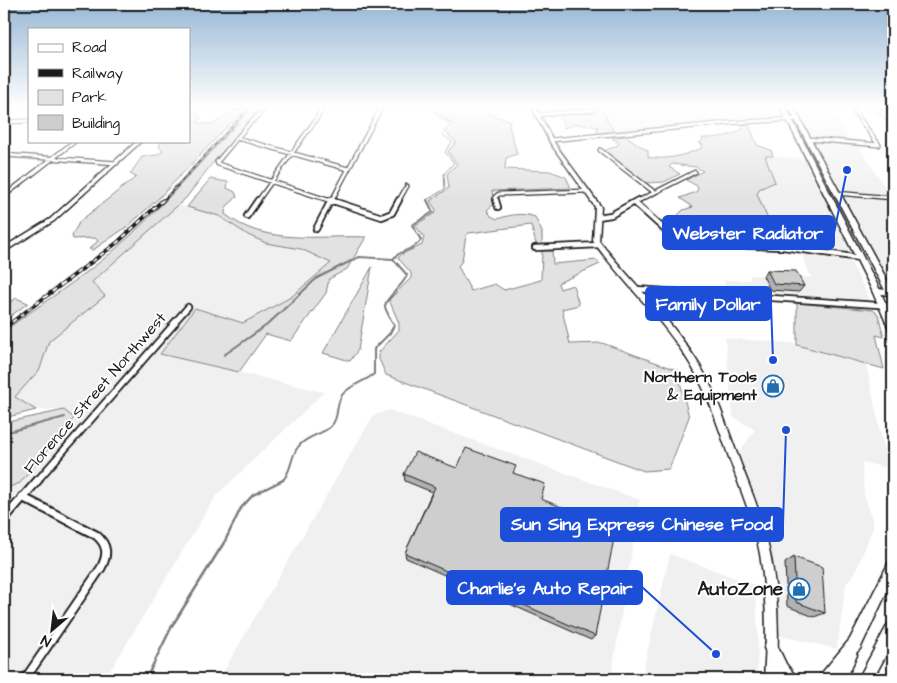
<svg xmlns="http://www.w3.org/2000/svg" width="897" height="683" viewBox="0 0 897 683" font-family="'Architects Daughter',sans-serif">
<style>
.built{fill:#f0f0f0}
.green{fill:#e2e2e2;stroke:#7f7f7f}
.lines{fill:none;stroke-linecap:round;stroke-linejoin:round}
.stream-far2{stroke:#7a7a7a;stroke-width:1}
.stream-far1{stroke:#7a7a7a;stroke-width:2}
.stream{stroke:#7a7a7a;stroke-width:2.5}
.street-far3-casing{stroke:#1c1c1c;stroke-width:5.5}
.street-far2-casing{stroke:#1c1c1c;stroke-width:8}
.street-far1-casing{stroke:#1c1c1c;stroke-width:9}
.street-casing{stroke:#1c1c1c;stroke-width:11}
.secondary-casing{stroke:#1c1c1c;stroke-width:3}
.highway-casing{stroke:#1c1c1c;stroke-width:3}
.street-far3{stroke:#fff;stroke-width:3}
.street-far2{stroke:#fff;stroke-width:4.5}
.street-far1{stroke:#fff;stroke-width:5.5}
.street{stroke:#fff;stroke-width:7}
.secondary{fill:#fff;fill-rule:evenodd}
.highway{fill:#fff;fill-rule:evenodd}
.rail-far1-casing{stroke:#1c1c1c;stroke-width:2.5}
.rail-casing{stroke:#1c1c1c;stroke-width:4}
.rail-far1{stroke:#fff;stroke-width:1;stroke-dasharray:4;stroke-linecap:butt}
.rail{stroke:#fff;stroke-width:2;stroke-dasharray:5;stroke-linecap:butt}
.wall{fill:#b1b1b1;stroke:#1c1c1c}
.building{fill:#cecece;stroke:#1c1c1c}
.labels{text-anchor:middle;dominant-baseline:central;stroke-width:4;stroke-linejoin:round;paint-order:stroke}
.poi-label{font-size:16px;font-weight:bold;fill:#1c1c1c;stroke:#fff;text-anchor:end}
.street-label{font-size:16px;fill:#1c1c1c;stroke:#fff}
.near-poi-label{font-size:19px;font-weight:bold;fill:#1c1c1c;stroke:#fff;text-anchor:end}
.leader{fill:none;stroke:#1d4ed8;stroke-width:2}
.callout-dot{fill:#1d4ed8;stroke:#fff;stroke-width:2}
.callout{fill:#1d4ed8;stroke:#1d4ed8;stroke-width:2}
.callout-label{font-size:18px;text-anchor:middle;font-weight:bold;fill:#fff}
</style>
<rect width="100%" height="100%" fill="#fff"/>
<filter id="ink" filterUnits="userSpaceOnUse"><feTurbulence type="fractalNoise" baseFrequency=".02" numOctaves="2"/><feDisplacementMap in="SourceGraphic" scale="10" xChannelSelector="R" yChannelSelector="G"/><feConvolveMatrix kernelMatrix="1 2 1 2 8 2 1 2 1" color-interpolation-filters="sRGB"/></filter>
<g filter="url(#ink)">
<path class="built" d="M608,106H777L783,117L615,133L607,120L604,110Z
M795,106H828L851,142L813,138Z
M813,141L859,146L893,200V288L845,202L825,200L853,253L852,255L779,245L757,194L759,189L775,182L765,155L806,159L815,181L835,183Z
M178,205L219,216L248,235L266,243L301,249L331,263L291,297L243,323L195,308L160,354L324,392L216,496L105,679H4V489L20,483L74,418L64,410H36L14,397L40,369L49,341L105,296L91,282Z
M800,251L849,258L870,301L726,291L724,280H750V275L811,277Z
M725,338L791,343L866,364L888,468L862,462L864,494L874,525L855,573L846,584L837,649L777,635L766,537L737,455L755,430L733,417Z
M389,410L640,500L611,679H219L373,416Z
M670,554L755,585L758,633L757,679H641Z"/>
<path class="green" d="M254,106H265L256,113L211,165L186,198L92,282L105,296L49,341L40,369L15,397L36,410L4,418V331C40,305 77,281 111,253C163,208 206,155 254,106Z
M435,106C449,106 486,101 492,115L510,121L509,126L517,154L506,158L505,169L550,171L566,177L571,188L492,191L494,204L487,210L491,216L497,219C510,215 521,212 535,217L542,232V245L536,244L531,225L469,233L466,235L462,261L458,266L471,291L495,284L504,290L541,280L542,251H552L553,264L597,260L600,264L558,283L560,289L573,285L579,305L562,309L570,344L602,343L677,370L689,417L669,469L644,471L386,375L379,359V352L399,330V323L389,300L411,278V273L398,258L402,254L422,245L424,237L415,225L435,213L436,210L430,201L449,188L447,174L457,164L448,152L456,142L446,133L454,125L437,113Z
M558,106H608L604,110L607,120L615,133L597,134L598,127L576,124L564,128Z
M864,106H893V128L881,115Z
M189,107H201L197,115L201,118L197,123L213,124L236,109H244L159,198L128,226L93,250L89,249L98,241L95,238L73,239L72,235L80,221L136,177L130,174L142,157L157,155L163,151L159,147L161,141H189Z
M745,124L749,125L757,145L771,150L773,156H765L775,182L759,189L757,194L779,245L689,242L684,238L699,231L679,222L676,217L683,210L693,207L680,198L696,192L698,189L697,186L686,180L703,171L696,167L672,164L669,167L680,174L664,182L645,183L604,151L618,145V142L612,138L626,136L648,151V157C666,161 686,155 702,148L703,145L699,143L703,140L702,138C716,138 732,137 744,128L741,125Z
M210,179L228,182L227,188L235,192L237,197L226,207L225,214C264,246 319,235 366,237L347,269L329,279L326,293L291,341L266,334L239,372L160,354L195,308L243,323L291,297L331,263L301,249L266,243L248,235L219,216L187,207Z
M372,267L358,350L350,361L323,353Z
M16,298L28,303L4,321V307Z
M797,303L873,310L878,314L884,337L876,335L884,369L797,345Z
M64,410L74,418L20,483L4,489V423Z"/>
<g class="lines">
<path class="stream-far2" d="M877,106L893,114
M428,202L427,200L445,189L444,174L454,163L445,152L452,142L442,134L449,127L450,123L437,116L432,106"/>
<path class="stream-far1" d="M393,259C401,249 414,251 421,240L412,225L433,212L427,200
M224,355L267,325L317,278L359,257L393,259L407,275C404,285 384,299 385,307C387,313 391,320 394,325L390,333L374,349V374C364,382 350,385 342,395C335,405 340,418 330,427C321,435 306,436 298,447C290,457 292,472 282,481
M4,433L65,417"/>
<path class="stream" d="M146,679L172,626L225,541L241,508L253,495L283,480"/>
<g class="street-far3-casing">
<path id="street-far3" d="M271,106H268L248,125L217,162L218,164L334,202
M537,115L593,110
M4,122L29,121
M237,138L348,169
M808,139L879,145L850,106
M551,140L728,123L797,119
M600,150L654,192
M4,155L117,163
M836,193L893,198
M4,196L75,141
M257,202L317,118L323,106
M331,202L382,106
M398,202L407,186
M496,202L495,197L499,194L587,191
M636,202L695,172"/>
</g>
<g class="street-far2-casing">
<path id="street-far2" d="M330,200L382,217L392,213L399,200
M496,200L498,207
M635,203L675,239L686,244L783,247L860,258
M247,216L258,200
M598,217L611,215L638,200
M316,229L331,200
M535,248L599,245
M636,289L893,306
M876,291L893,293
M173,324L188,307"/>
</g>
<g class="street-far1-casing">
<path id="street-far1" d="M37,481L175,323"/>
</g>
<g class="street-casing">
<path id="street" d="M22,497L96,535C108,545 108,555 101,568L25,679
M4,519L38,480"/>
</g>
<g class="secondary-casing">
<path id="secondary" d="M212,106C222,106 233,105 242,108L240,109L214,107Z
M531,106H535L555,144L601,207L599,241C630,280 667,315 695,358C714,386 724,419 736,451C746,479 759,507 766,536C778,583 780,632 776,679H764C767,637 767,595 760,554C754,522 742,493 731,463C722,438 714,412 703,388C677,331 629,291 593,241L595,207L551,144Z
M137,141H142L54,221L4,252V247L50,219Z"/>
</g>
<g class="highway-casing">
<path id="highway" d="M780,106H785L878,286L893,320V332L890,331L889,329L870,286Z
M788,106H793L893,291V301L889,298Z
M893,560V579L860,649L856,653L857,655L846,679H819L821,674L850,639L889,562Z
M893,623V642L873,679H858L888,624Z
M771,641L776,643L786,664L794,674L796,679H780L776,674L764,648L766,643Z"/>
</g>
<use href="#street-far3" class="street-far3"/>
<use href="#street-far2" class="street-far2"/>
<use href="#street-far1" class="street-far1"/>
<use href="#street" class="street"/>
<use href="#secondary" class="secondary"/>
<use href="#highway" class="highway"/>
<g class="rail-far1-casing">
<path id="rail-far1" d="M162,202L251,106"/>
</g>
<g class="rail-casing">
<path id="rail" d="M4,328L118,242L163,200"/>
</g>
<use href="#rail-far1" class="rail-far1"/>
<use href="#rail" class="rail"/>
</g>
<path class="wall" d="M767,270L804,286L799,292L770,290L763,276Z
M457,468L514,473L541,499L595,636L591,640L406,558L405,553L432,492L405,481L404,474Z
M794,557L825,613L814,617L787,606L785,563Z"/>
<path class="building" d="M767,270L796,271L804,286L774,284Z
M466,448L516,466L513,473L545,484L541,499L616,528L595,636L405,553L435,487L404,474L415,452L457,468Z
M794,557L822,567L825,613L796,602Z"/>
</g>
<linearGradient id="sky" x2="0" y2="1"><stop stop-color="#95b6d5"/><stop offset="0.53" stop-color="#fff"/><stop offset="1" stop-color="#fff" stop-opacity="0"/></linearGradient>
<rect width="897" height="201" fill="url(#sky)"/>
<defs>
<g id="shop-ring" transform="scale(1.125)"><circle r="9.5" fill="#fff" stroke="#1f6fb2" stroke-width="1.5"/><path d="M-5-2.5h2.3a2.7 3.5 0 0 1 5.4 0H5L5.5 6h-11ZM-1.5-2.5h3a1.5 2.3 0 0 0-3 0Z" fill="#1f6fb2"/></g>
</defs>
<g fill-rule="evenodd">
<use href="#shop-ring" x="773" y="386"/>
<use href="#shop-ring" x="799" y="589"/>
</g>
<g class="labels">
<g class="poi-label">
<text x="757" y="377">Northern Tools<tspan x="757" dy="18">&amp; Equipment</tspan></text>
</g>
<g class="street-label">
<text transform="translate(95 393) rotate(-49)">Florence Street Northwest</text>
</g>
<g class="near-poi-label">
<text x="783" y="589">AutoZone</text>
</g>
</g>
<path class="leader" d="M847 170L834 233M773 360L771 304M786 430L783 524M716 654L642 587"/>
<g class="callout-dot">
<circle cx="847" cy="170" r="5"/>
<circle cx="773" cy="360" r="5"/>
<circle cx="786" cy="430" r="5"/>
<circle cx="716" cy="654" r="5"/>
</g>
<g class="callout">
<rect x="663" y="216" width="171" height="33" rx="5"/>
<rect x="646" y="287" width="125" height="33" rx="5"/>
<rect x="501" y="508" width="282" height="33" rx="5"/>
<rect x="447" y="571" width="195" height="33" rx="5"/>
</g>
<g class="callout-label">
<text x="748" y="239">Webster Radiator</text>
<text x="708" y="310">Family Dollar</text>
<text x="642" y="530">Sun Sing Express Chinese Food</text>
<text x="545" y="594">Charlie's Auto Repair</text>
</g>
<rect width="897" height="683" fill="none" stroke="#fff" stroke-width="20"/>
<rect x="10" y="10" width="877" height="663" fill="none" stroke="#1c1c1c" stroke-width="2" filter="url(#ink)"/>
<rect x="28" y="28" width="162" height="115" fill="#ffffff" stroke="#a4a4a4"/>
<rect x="38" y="44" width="25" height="8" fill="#ffffff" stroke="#a4a4a4"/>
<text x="72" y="52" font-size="15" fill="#1c1c1c">Road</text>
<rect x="38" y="69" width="25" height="8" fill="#1c1c1c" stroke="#a4a4a4"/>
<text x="72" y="78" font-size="15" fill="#1c1c1c">Railway</text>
<rect x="38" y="90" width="25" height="15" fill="#e2e2e2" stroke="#a4a4a4"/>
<text x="72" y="102" font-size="15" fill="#1c1c1c">Park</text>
<rect x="38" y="115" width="25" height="15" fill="#cecece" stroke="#a4a4a4"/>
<text x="72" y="128" font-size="15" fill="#1c1c1c">Building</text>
<g transform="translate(52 630) rotate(208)" stroke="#ffffff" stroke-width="4" paint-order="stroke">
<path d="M0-4L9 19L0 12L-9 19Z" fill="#1c1c1c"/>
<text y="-8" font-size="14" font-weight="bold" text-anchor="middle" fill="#1c1c1c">N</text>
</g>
</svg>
